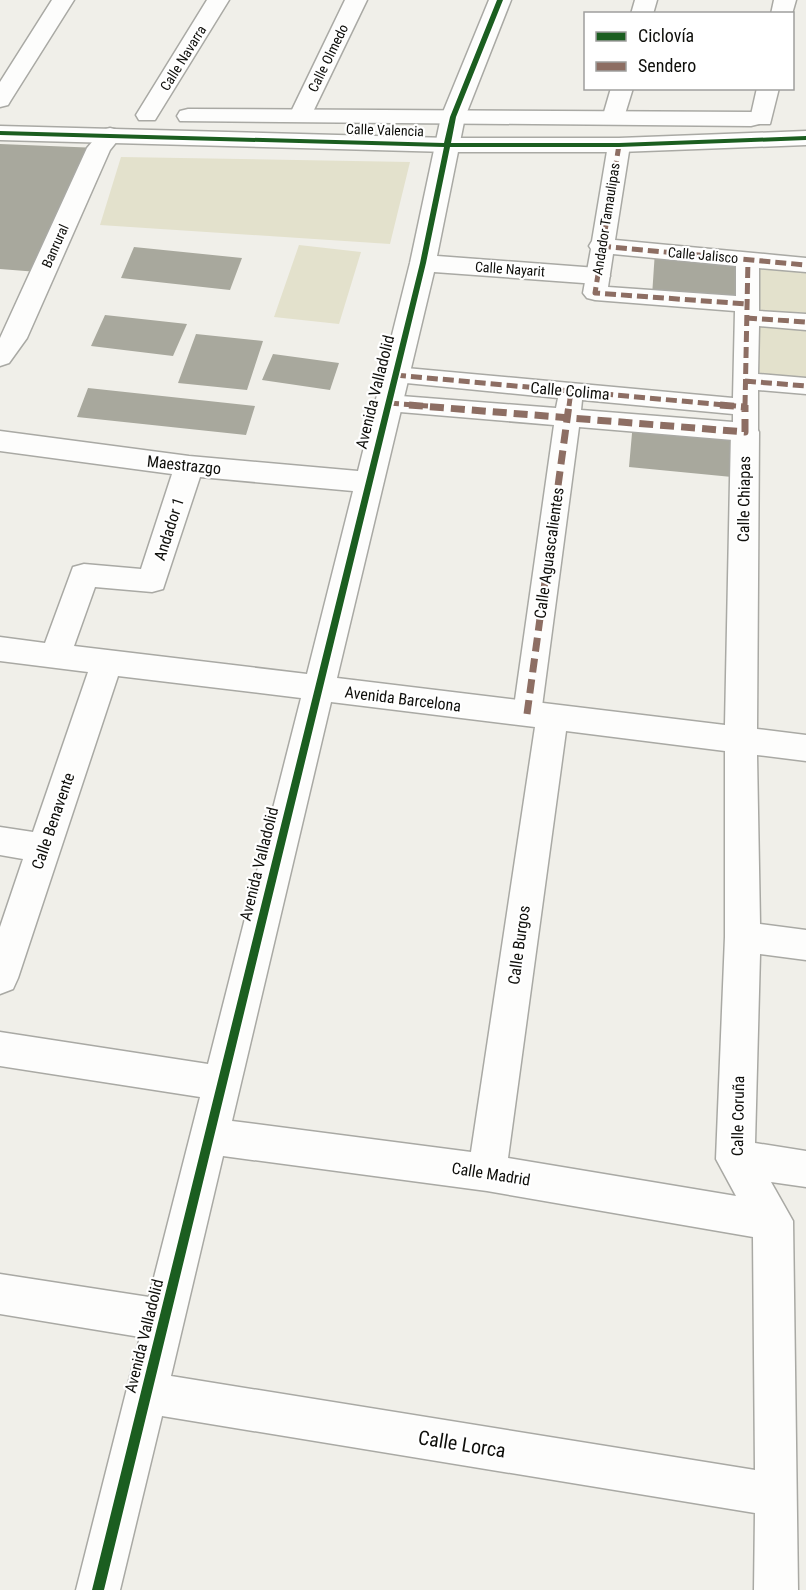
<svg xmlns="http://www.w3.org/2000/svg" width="806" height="1590" viewBox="0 0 806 1590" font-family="'Roboto Condensed',sans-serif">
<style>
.green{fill:#e3e1cc}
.building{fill:#a8a89d}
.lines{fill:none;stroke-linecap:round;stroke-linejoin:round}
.pedestrian-casing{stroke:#a9a9a4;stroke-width:3}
.minor-casing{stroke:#a9a9a4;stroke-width:3}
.tertiary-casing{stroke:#a9a9a4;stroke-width:3}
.pedestrian{fill:#fdfdfc;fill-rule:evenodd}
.minor{fill:#fdfdfc;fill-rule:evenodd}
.tertiary{fill:#fdfdfc;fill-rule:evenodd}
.quiet-far1{stroke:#8d6e63;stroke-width:5;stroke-dasharray:11 5;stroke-linecap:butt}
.quiet{stroke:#8d6e63;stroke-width:7;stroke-dasharray:14 7;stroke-linecap:butt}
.cycleway-casing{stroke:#fff;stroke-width:4}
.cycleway{fill:#1b5e20;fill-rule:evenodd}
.labels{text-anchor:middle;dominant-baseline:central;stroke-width:4.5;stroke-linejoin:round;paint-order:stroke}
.far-street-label{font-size:14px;fill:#0e0e0a;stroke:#fff}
.street-label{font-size:16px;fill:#0e0e0a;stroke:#fff}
.near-street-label{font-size:20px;fill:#0e0e0a;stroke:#fff}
</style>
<rect width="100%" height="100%" fill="#f0efe9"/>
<path class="green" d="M121,157L410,162L390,244L100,225Z
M299,245L361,252L339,324L274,317Z
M748,259L806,265V387L745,381Z"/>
<path class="building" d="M0,144L99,148L38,272L0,269Z
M134,247L242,258L230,290L121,278Z
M655,251L748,259L747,304L652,296Z
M105,315L187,324L173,356L91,346Z
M196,334L263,341L247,390L178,383Z
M273,354L339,363L330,390L262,380Z
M88,388L255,406L246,435L77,417Z
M633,422L734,432L732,477L629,467Z"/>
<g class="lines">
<g class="pedestrian-casing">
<path id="pedestrian" d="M619,139L627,140L630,145L615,240L806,258V272L759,268V311L806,314V330L759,326L758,374L806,378V394L758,390V432L754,438L745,441L579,427L541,714L537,722L527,725L517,722L513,714L554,425L388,411L379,409L376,403L379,397L388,395L556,408L558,398L386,381L383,375L386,369L395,367L733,398L735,311L595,300L587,298L583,293L591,249L589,246L592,241L608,145L611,140ZM613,254L736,266V296L608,287ZM582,400L733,414V422L581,410Z"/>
</g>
<g class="minor-casing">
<path id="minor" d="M52,0H74L11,100L8,105L0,107V82Z
M207,0H229L155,120H139L136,115Z
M345,0H367L311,116L308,121H292L289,116Z
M489,0H511L465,117L437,256L597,268L606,270L610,276L606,282L597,284L434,272L337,678L725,725L731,432L735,425L745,423L755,425L759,432L757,729L806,735V761L757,755L760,924L806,930V960L760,954L755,1143L806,1151V1187L771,1182L793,1221L798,1590H754L755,1513L162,1416L120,1590H76L140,1337L0,1314V1274L149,1297L200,1097L0,1066V1032L208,1064L301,698L118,676L18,978L13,989L0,994V927L23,859L0,855V827L33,832L88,672L0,661V637L45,643L73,567L84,564L141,569L172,474L0,451V431L189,456L358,471L410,263L441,117ZM200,477L353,491L307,674L74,646L95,587L152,592L163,589ZM331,702L535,727L471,1152L232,1121ZM566,731L725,751V937L716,1159L736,1196L508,1158ZM223,1156L487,1191L753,1237L755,1470L171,1376Z
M635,0H657L653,14H631Z
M774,0H796L792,14H771Z
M611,88H633L622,124H606L602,119Z
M757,88H779L770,124H754L750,119Z
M110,128L118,130L122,135L110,150L27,338L9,363L0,366V338L87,148L102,130Z"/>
</g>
<g class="tertiary-casing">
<path id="tertiary" d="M188,109L751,112L759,114L763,119L759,124L751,126L180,121L177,116L180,111Z
M0,126L449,138H619L806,131V145L619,152H449L0,140Z"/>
</g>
<use href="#pedestrian" class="pedestrian"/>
<use href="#minor" class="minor"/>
<use href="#tertiary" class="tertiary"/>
<path class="quiet-far1" d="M619,145L595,293L747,304
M600,246L806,265
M746,318L806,322
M395,375L736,406
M745,381L806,386
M388,403L428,406
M569,406L571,391
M745,406L748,259"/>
<path class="quiet" d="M409,405L745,432V405
M720,405L745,407
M527,714L569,405"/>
<g class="cycleway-casing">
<path id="cycleway" d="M497,0H503L456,117L451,143H619L806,136V140L619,147H450L426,263L104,1590H92L420,263L444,147L0,135V131L444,143L450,117Z"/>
</g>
<use href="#cycleway" class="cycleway"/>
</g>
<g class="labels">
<g class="far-street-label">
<text transform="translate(183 58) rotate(-58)">Calle Navarra</text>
<text transform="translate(328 58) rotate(-64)">Calle Olmedo</text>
<text transform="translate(385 130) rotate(2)">Calle Valencia</text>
<text transform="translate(606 219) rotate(-81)">Andador Tamaulipas</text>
<text transform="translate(55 246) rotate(-66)">Banrural</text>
<text transform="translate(703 255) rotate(5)">Calle Jalisco</text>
<text transform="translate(510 269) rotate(4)">Calle Nayarit</text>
</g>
<g class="street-label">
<text transform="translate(570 391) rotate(5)">Calle Colima</text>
<text transform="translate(375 392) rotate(-76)">Avenida Valladolid</text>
<text transform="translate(184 465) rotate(6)">Maestrazgo</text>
<text transform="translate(744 499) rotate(-89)">Calle Chiapas</text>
<text transform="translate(169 529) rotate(-72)">Andador 1</text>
<text transform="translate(549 553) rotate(-82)">Calle Aguascalientes</text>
<text transform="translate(403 699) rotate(7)">Avenida Barcelona</text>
<text transform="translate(53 821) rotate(-71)">Calle Benavente</text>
<text transform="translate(259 864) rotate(-76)">Avenida Valladolid</text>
<text transform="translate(519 945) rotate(-82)">Calle Burgos</text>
<text transform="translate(738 1116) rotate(-89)">Calle Coruña</text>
<text transform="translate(491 1174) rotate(9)">Calle Madrid</text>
<text transform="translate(144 1336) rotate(-76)">Avenida Valladolid</text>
</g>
<g class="near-street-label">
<text transform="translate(462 1444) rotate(9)">Calle Lorca</text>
</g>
</g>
<rect x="584" y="12" width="210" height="78" fill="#ffffff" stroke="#9f9f9d" stroke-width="1.5"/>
<rect x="596" y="32" width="30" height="9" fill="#1b5e20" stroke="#9f9f9d" stroke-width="1.5"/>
<text x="638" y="42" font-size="18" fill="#0e0e0a">Ciclovía</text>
<rect x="596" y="62" width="30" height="9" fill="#8d6e63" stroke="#9f9f9d" stroke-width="1.5"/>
<text x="638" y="72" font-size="18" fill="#0e0e0a">Sendero</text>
</svg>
